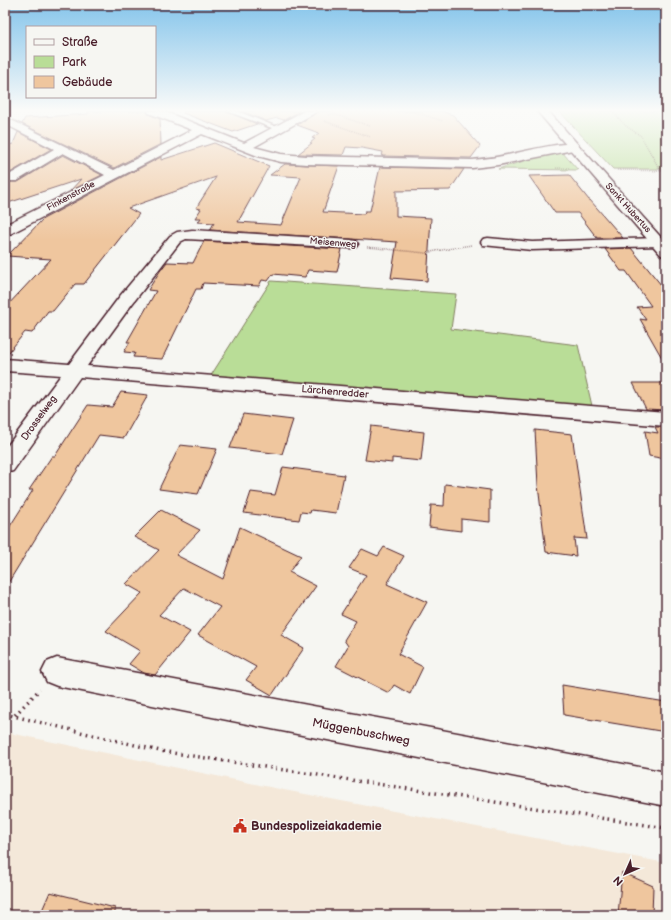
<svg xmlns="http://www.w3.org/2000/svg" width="671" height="920" viewBox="0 0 671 920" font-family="'Balsamiq Sans',sans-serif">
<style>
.built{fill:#f4e8d9}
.green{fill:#b9dd97;stroke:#827e61}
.building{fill:#efc69e;stroke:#4a1f2b}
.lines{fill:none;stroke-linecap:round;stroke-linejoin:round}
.lane-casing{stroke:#4a1f2b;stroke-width:3}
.street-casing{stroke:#4a1f2b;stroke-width:3}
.secondary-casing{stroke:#4a1f2b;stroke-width:3}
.path-far1{stroke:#4a1f2b;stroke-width:1.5;stroke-dasharray:0.5 1.5;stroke-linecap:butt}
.path{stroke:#4a1f2b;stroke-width:3.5;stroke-dasharray:1.5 4.5;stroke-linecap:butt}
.lane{fill:#f6f6f2;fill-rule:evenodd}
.street{fill:#f6f6f2;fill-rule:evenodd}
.secondary{fill:#f6f6f2;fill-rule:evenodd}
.labels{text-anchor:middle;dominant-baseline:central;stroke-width:3;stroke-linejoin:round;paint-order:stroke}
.far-street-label{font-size:9px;fill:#4a1f2b;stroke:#f6f6f2}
.street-label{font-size:10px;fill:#4a1f2b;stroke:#f6f6f2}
.near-street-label{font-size:12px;fill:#4a1f2b;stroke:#f6f6f2}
.near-poi-label{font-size:12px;font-weight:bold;fill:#4a1f2b;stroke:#f6f6f2;text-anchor:start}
</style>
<rect width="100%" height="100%" fill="#f6f6f2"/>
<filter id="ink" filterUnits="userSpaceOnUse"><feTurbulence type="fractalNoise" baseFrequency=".025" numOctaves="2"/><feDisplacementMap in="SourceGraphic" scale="8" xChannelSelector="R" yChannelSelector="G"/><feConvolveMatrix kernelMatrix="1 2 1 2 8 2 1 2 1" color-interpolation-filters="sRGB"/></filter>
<g filter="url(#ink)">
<path class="built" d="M5,732L284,790L666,863V915H5Z"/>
<path class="green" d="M559,111H664L666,114V169H613Z
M553,152H562L578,170L498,169Z
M271,281L456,294L451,329L578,345L592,406L210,377Z"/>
<path class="building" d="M88,111H147L148,114L160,119L161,144L114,168L22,124L25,118L88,114Z
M184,111H226L257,124L233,132L183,113Z
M242,111H300L284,120L277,118L266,121Z
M319,111H441L453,115L480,146L471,158L382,156L383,152L362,148L346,147L343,155L298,154L312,143H310L315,139L312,138L319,133L297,125Z
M18,132L51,149L8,174L6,179L9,182H18L63,155L102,175L70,191L81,179L5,204V146L13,144Z
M214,143L269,166L238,222L281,225L301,177L270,175L285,164L339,166L323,212L364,214L365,211H370L380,167L464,169L450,190L396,191V216L431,218L427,281L391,278L397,242L210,230L214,223L198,222L201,218H195L201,209L196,208L216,177L128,208L139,214L84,284H75L53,311H48L32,333L25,332L5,357V308L51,259L7,256L43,219L161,157V160Z
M569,175L589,200H590L623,238H597L578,213H555L529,176Z
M204,241L342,249L337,272L308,270L305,277L273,274L268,281L262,280L259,286L203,283L201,289H196L162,359L133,357L135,353L124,352L130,342H127L156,291L148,290L160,271L167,262L193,263Z
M631,248L666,291V365L640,319L646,320L637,307L651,306L626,271H621L605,249Z
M633,383H666V410L646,409Z
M121,392L148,395L124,438L99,435L5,588V534L33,490H29L52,456H55L88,405L112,407Z
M243,414L293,420L282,454L230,448Z
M371,426L424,432L421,461L392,458V463L365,460Z
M655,427H666V459L649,456L645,431L658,433Z
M535,430L572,434L587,539L574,538L576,556L546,552L538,485Z
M180,445L217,449L198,494L159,489Z
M283,467L344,475L336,513L311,510L310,513L301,512L299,520L244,513L251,492L275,495Z
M445,484L490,490V522L461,519V531L429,527L431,505L444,506Z
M161,510L200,530L176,555L223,579L240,527L301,556L289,572L316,586L281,635L304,648L272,695L246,680L256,667L198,635L220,607L184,588L159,615L190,632L155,675L144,673L129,664L140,651L106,631L142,593L126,584L159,550L134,537Z
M384,547L404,556L387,584L427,602L398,654L423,667L410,694L394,685L389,693L336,666L348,646L344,640L356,621L341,614L366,575L349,568L362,549L378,556Z
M562,685L666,702V732L564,715Z
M622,872L653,886L652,915H618Z
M50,892L115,908V915H40Z"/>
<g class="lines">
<g class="lane-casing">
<path id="lane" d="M227,111H237L282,129L277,130Z"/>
</g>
<g class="street-casing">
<path id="street" d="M148,111H163L244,143L304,111H318L254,147L281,154L306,156L472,160C486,159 499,157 512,154C528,151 562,141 577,145L579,147L577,149L573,150L498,165L472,168L306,164L281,162L258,156L202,134L10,234L5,235V225L105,175L63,153L17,181H9L7,178L9,175L54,149L5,124V117L114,170L192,130L149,113Z
M192,230L351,240L356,241L358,244L356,247L351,248L186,239L180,242L132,304L87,366L666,412V426L80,377L13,471L5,473V449L61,375L5,371V359L69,364L120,296L170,236L177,232Z
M488,238L532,242L658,238L663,239L665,242L663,245L658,246L532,250L483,245L481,242L483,239Z
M57,658L666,772V806L307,736L57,686L47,682L42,672L47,662Z"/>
</g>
<g class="secondary-casing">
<path id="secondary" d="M537,111H548L666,243V257L661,255Z"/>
</g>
<path class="path-far1" d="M411,111L443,121
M612,111L626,126L641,136L660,170
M329,115L333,114L370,126
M324,121L371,137
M556,168H569
M617,170L666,171
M367,247L425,253L471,245"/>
<path class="path" d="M5,714L160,751L666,828
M15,715L40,689"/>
<use href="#lane" class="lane"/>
<use href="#street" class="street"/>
<use href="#secondary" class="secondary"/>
</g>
</g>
<linearGradient id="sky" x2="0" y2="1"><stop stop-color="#84c4eb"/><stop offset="0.46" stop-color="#fbfbf9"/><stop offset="1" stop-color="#fbfbf9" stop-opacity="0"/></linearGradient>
<rect width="671" height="240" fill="url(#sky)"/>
<defs>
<g id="civic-bare" transform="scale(1.08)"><path d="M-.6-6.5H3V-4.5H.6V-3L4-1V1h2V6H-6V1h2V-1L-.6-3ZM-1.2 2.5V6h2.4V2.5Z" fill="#c8321e" stroke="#f6f6f2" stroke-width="2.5" paint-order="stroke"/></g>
</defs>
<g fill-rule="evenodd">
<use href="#civic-bare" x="240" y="826"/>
</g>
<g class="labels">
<g class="far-street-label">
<text transform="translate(71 196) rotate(-28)">Finkenstraße</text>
<text transform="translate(628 208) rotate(48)">Sankt Hubertus</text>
<text transform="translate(333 243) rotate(5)">Meisenweg</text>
</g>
<g class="street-label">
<text transform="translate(335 392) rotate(5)">Lärchenredder</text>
<text transform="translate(39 418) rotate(-54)">Drosselweg</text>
</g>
<g class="near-street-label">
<text transform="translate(361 732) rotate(11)">Müggenbuschweg</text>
</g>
<g class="near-poi-label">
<text x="251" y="826">Bundespolizeiakademie</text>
</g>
</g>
<rect width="671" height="920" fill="none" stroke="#f6f6f2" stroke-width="20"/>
<rect x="10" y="10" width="651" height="900" fill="none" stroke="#4a1f2b" stroke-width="1.5" filter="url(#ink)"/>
<rect x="26" y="26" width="130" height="72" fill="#f6f6f2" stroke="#b1a0a2"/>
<rect x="34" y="39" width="20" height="6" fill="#f6f6f2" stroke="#b1a0a2"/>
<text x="62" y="46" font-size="12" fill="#4a1f2b">Straße</text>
<rect x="34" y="56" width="20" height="12" fill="#b9dd97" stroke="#b1a0a2"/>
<text x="62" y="66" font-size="12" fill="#4a1f2b">Park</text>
<rect x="34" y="76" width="20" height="12" fill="#efc69e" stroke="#b1a0a2"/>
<text x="62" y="86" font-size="12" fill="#4a1f2b">Gebäude</text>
<g transform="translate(625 874) rotate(225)" stroke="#f6f6f2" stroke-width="3" paint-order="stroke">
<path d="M0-3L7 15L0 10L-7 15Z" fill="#4a1f2b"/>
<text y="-6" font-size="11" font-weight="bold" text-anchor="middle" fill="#4a1f2b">N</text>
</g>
</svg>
